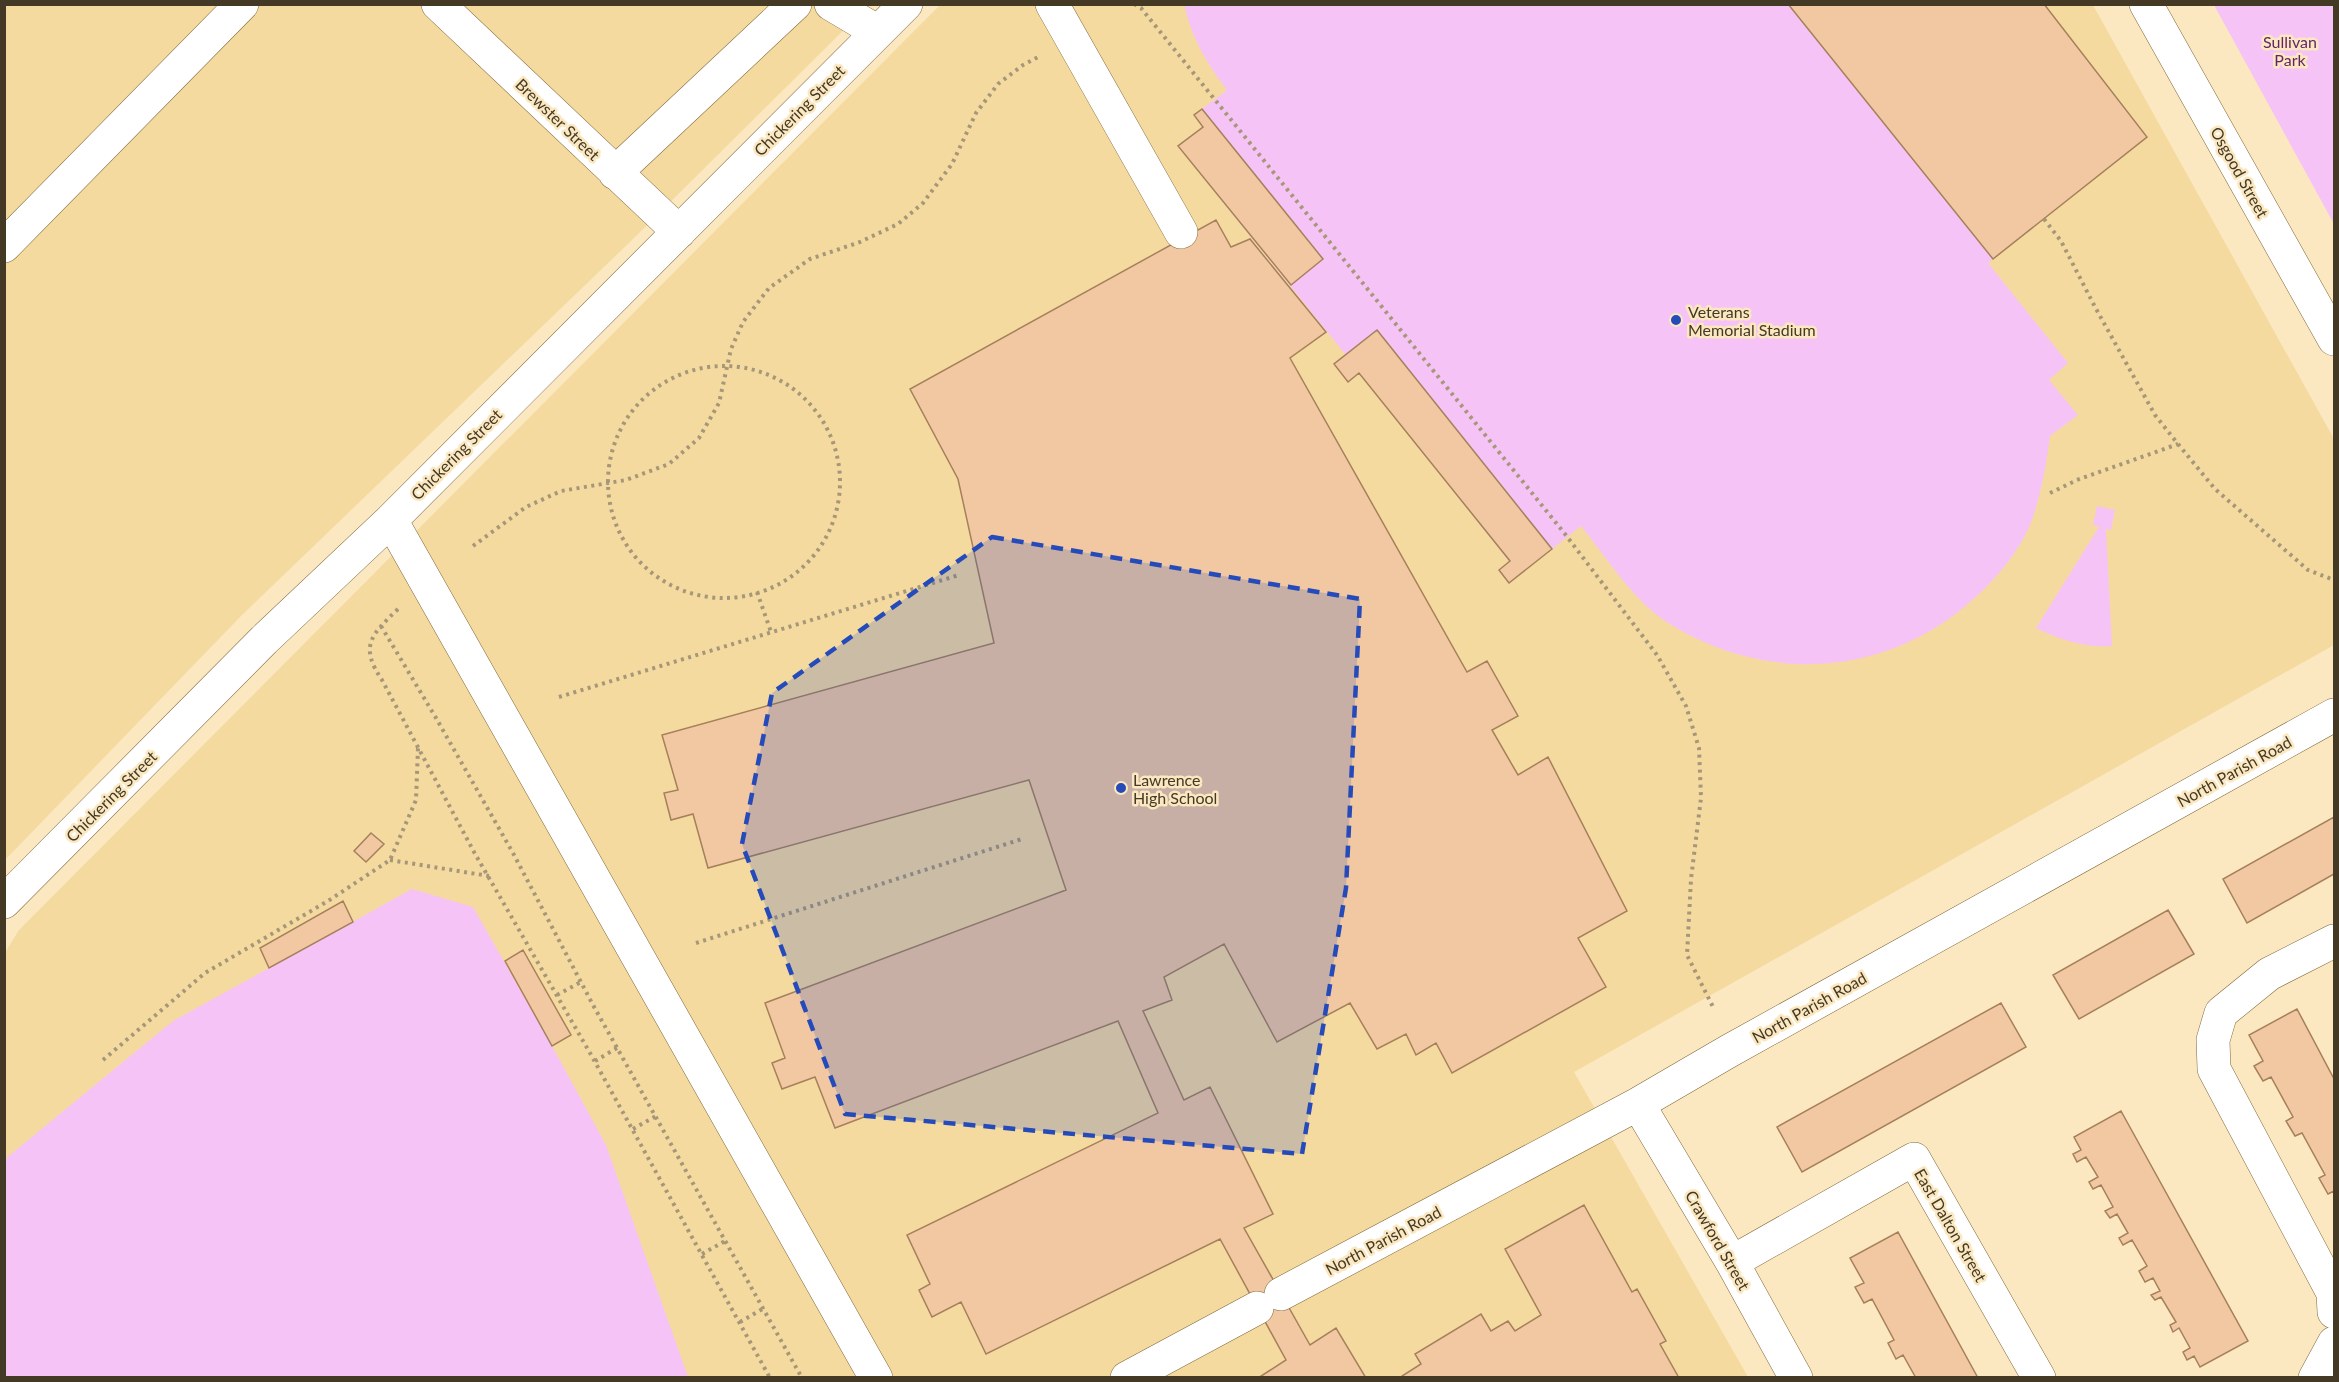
<svg xmlns="http://www.w3.org/2000/svg" width="2339" height="1382" viewBox="0 0 2339 1382" font-family="Lato,sans-serif">
<style>
.built{fill:#f5daa0}
.green{fill:#f5c3f6}
.building{fill:#f1c8a1;stroke:#a5805b;stroke-width:1.5}
.lines{fill:none;stroke-linecap:round;stroke-linejoin:round}
.minor-casing{stroke:#7f693b;stroke-width:34}
.path{stroke:#a69779;stroke-width:4;stroke-dasharray:3 4.5;stroke-linecap:butt}
.minor{stroke:#fff;stroke-width:33}
.marked{fill:#254ab9;fill-opacity:0.2;stroke:#254ab9;stroke-width:4.5;stroke-dasharray:12 8;stroke-linejoin:round}
.poi-dot{fill:#254ab9;stroke:#fbe8c0;stroke-width:2}
.labels{text-anchor:middle;dominant-baseline:central;stroke-width:5;stroke-linejoin:round;paint-order:stroke}
.park-label{font-size:16px;fill:#642568;stroke:#fbe8c0}
.street-label{font-size:16px;fill:#433925;stroke:#fbe8c0}
.poi-label{font-size:16px;fill:#433925;stroke:#fbe8c0;text-anchor:start}
</style>
<rect width="100%" height="100%" fill="#fbe8c0"/>
<path class="built" d="M5,5H869L631,241L242,615L5,860Z
M940,5H2093L2334,439V645L1574,1072L1748,1377L5,1378L4,954L19,930Z"/>
<path class="green" d="M1184,4L2044,5L2147,137L1988,263L2068,363L2049,380L2078,415L2050,436C2046,466 2041,496 2030,525C2019,551 1999,575 1979,594C1891,678 1766,686 1665,621C1633,600 1605,556 1581,526L1509,583L1499,570L1509,561L1359,373L1348,382L1334,364L1345,354L1178,146L1203,127L1194,115L1227,90C1207,64 1191,37 1184,4Z
M2214,5H2334V224Z
M2097,506L2115,510L2111,530L2106,529L2112,646C2084,648 2061,640 2036,628L2099,527L2093,525Z
M412,889L473,907L552,1046L606,1145L688,1377L5,1378V1159L173,1021Z"/>
<path class="building" d="M1788,4H2044L2147,137L1993,259Z
M1202,109L1323,259L1291,285L1178,146L1203,127L1194,115Z
M1216,220L1231,247L1250,239L1326,332L1290,358L1467,672L1487,661L1518,716L1492,730L1518,775L1548,757L1627,911L1578,938L1606,987L1452,1073L1436,1043L1416,1055L1406,1034L1377,1049L1350,1003L1277,1042L1224,944L1164,977L1172,1000L1143,1011L1184,1100L1210,1087L1273,1214L1244,1228L1310,1345L1336,1328L1366,1378H1258L1286,1360L1220,1239L986,1354L961,1302L932,1317L919,1290L930,1284L907,1235L1158,1113L1118,1021L835,1128L815,1077L782,1089L772,1063L785,1058L765,1003L1066,890L1029,780L708,868L693,814L671,820L664,793L678,790L662,735L994,643L958,479L910,389Z
M1377,330L1552,549L1509,583L1499,570L1510,561L1359,373L1348,382L1334,364Z
M2334,817V874L2247,923L2223,879Z
M371,833L384,844L366,862L354,851Z
M343,901L353,922L269,968L260,948Z
M2168,910L2194,954L2079,1019L2053,975Z
M523,950L571,1035L552,1046L505,961Z
M2001,1003L2026,1047L1802,1172L1777,1127Z
M2297,1009L2334,1079V1193V1191L2328,1194L2319,1178L2325,1175L2302,1133L2295,1136L2286,1121L2293,1117L2271,1077L2263,1081L2254,1066L2263,1061L2249,1035Z
M2121,1111L2248,1341L2200,1367L2194,1356L2187,1360L2183,1352L2190,1348L2179,1328L2173,1332L2170,1325L2176,1322L2161,1297L2155,1300L2151,1295L2160,1291L2153,1278L2145,1282L2139,1271L2147,1266L2132,1240L2123,1245L2119,1238L2128,1233L2117,1214L2110,1218L2105,1211L2113,1207L2101,1185L2093,1189L2089,1182L2098,1177L2086,1157L2077,1162L2073,1154L2081,1150L2074,1137Z
M1584,1205L1632,1292L1637,1289L1666,1341L1660,1344L1679,1378H1403L1402,1376L1421,1364L1415,1354L1481,1314L1491,1331L1508,1321L1515,1331L1541,1315L1505,1249Z
M1898,1232L1978,1378H1916L1903,1355L1896,1359L1888,1343L1894,1340L1872,1299L1864,1303L1855,1287L1864,1283L1850,1258Z"/>
<g class="lines">
<g class="minor-casing">
<path id="minor" d="M438,4L679,232
M831,4L878,32
M1052,4L1181,232
M2146,4L2334,339
M615,173L795,4
M4,246L242,4
M391,520L876,1378
M4,902L264,640L391,520L906,4
M2334,941L2269,974L2221,1013L2213,1040L2214,1069L2333,1293L2334,1312
M1638,1104L1732,1262L1796,1378
M1732,1262L1914,1159L2039,1378
M1281,1294L1638,1104L1729,1051L2334,715
M1127,1378L1257,1308
M2315,1378L2334,1343"/>
</g>
<path class="path" d="M1134,4L1141,8L1565,534L1657,655L1686,706L1699,748L1701,798L1691,879L1687,955L1714,1009
M2044,219L2061,241L2095,307L2155,415L2178,444L2215,489L2308,570L2334,580
M608 482a116 116 0 1 1 232 0a116 116 0 1 1-232 0Z
M2050,493L2077,480L2178,444
M473,546L526,507L561,491L626,480L669,464L699,438L719,403L731,349L743,322L769,288L810,259L860,242L898,224L923,203L952,164L976,113L998,84L1023,65L1040,56
M757,592L771,632
M398,609C371,635 359,646 382,680L474,852L590,1053L770,1378
M381,626L436,718L513,853L593,1005L802,1378
M559,697L959,575
M390,860L489,876
M696,943L1022,839
M557,995L581,982
M103,1060L205,973L328,901L390,860L416,800L418,748
M595,1061L617,1048
M633,1129L656,1116
M702,1254L725,1241
M740,1322L764,1308"/>
<use href="#minor" class="minor"/>
</g>
<path class="marked" d="M992,537L1360,599L1346,888L1302,1154L845,1114L742,844L772,693Z"/>
<g class="poi-dot">
<circle cx="1676" cy="320" r="6"/>
<circle cx="1121" cy="788" r="6"/>
</g>
<g class="labels">
<g class="park-label">
<text x="2290" y="41">Sullivan<tspan x="2290" dy="18">Park</tspan></text>
</g>
<g class="street-label">
<text transform="translate(799 110) rotate(-45)">Chickering Street</text>
<text transform="translate(558 119) rotate(44)">Brewster Street</text>
<text transform="translate(2240 172) rotate(61)">Osgood Street</text>
<text transform="translate(456 454) rotate(-45)">Chickering Street</text>
<text transform="translate(2234 771) rotate(-29)">North Parish Road</text>
<text transform="translate(111 796) rotate(-45)">Chickering Street</text>
<text transform="translate(1809 1007) rotate(-29)">North Parish Road</text>
<text transform="translate(1951 1225) rotate(60)">East Dalton Street</text>
<text transform="translate(1383 1240) rotate(-28)">North Parish Road</text>
<text transform="translate(1718 1240) rotate(60)">Crawford Street</text>
</g>
<g class="poi-label">
<text x="1688" y="311">Veterans<tspan x="1688" dy="18">Memorial Stadium</tspan></text>
<text x="1133" y="779">Lawrence<tspan x="1133" dy="18">High School</tspan></text>
</g>
</g>
<rect width="2339" height="1382" fill="none" stroke="#433925" stroke-width="12"/>
</svg>
